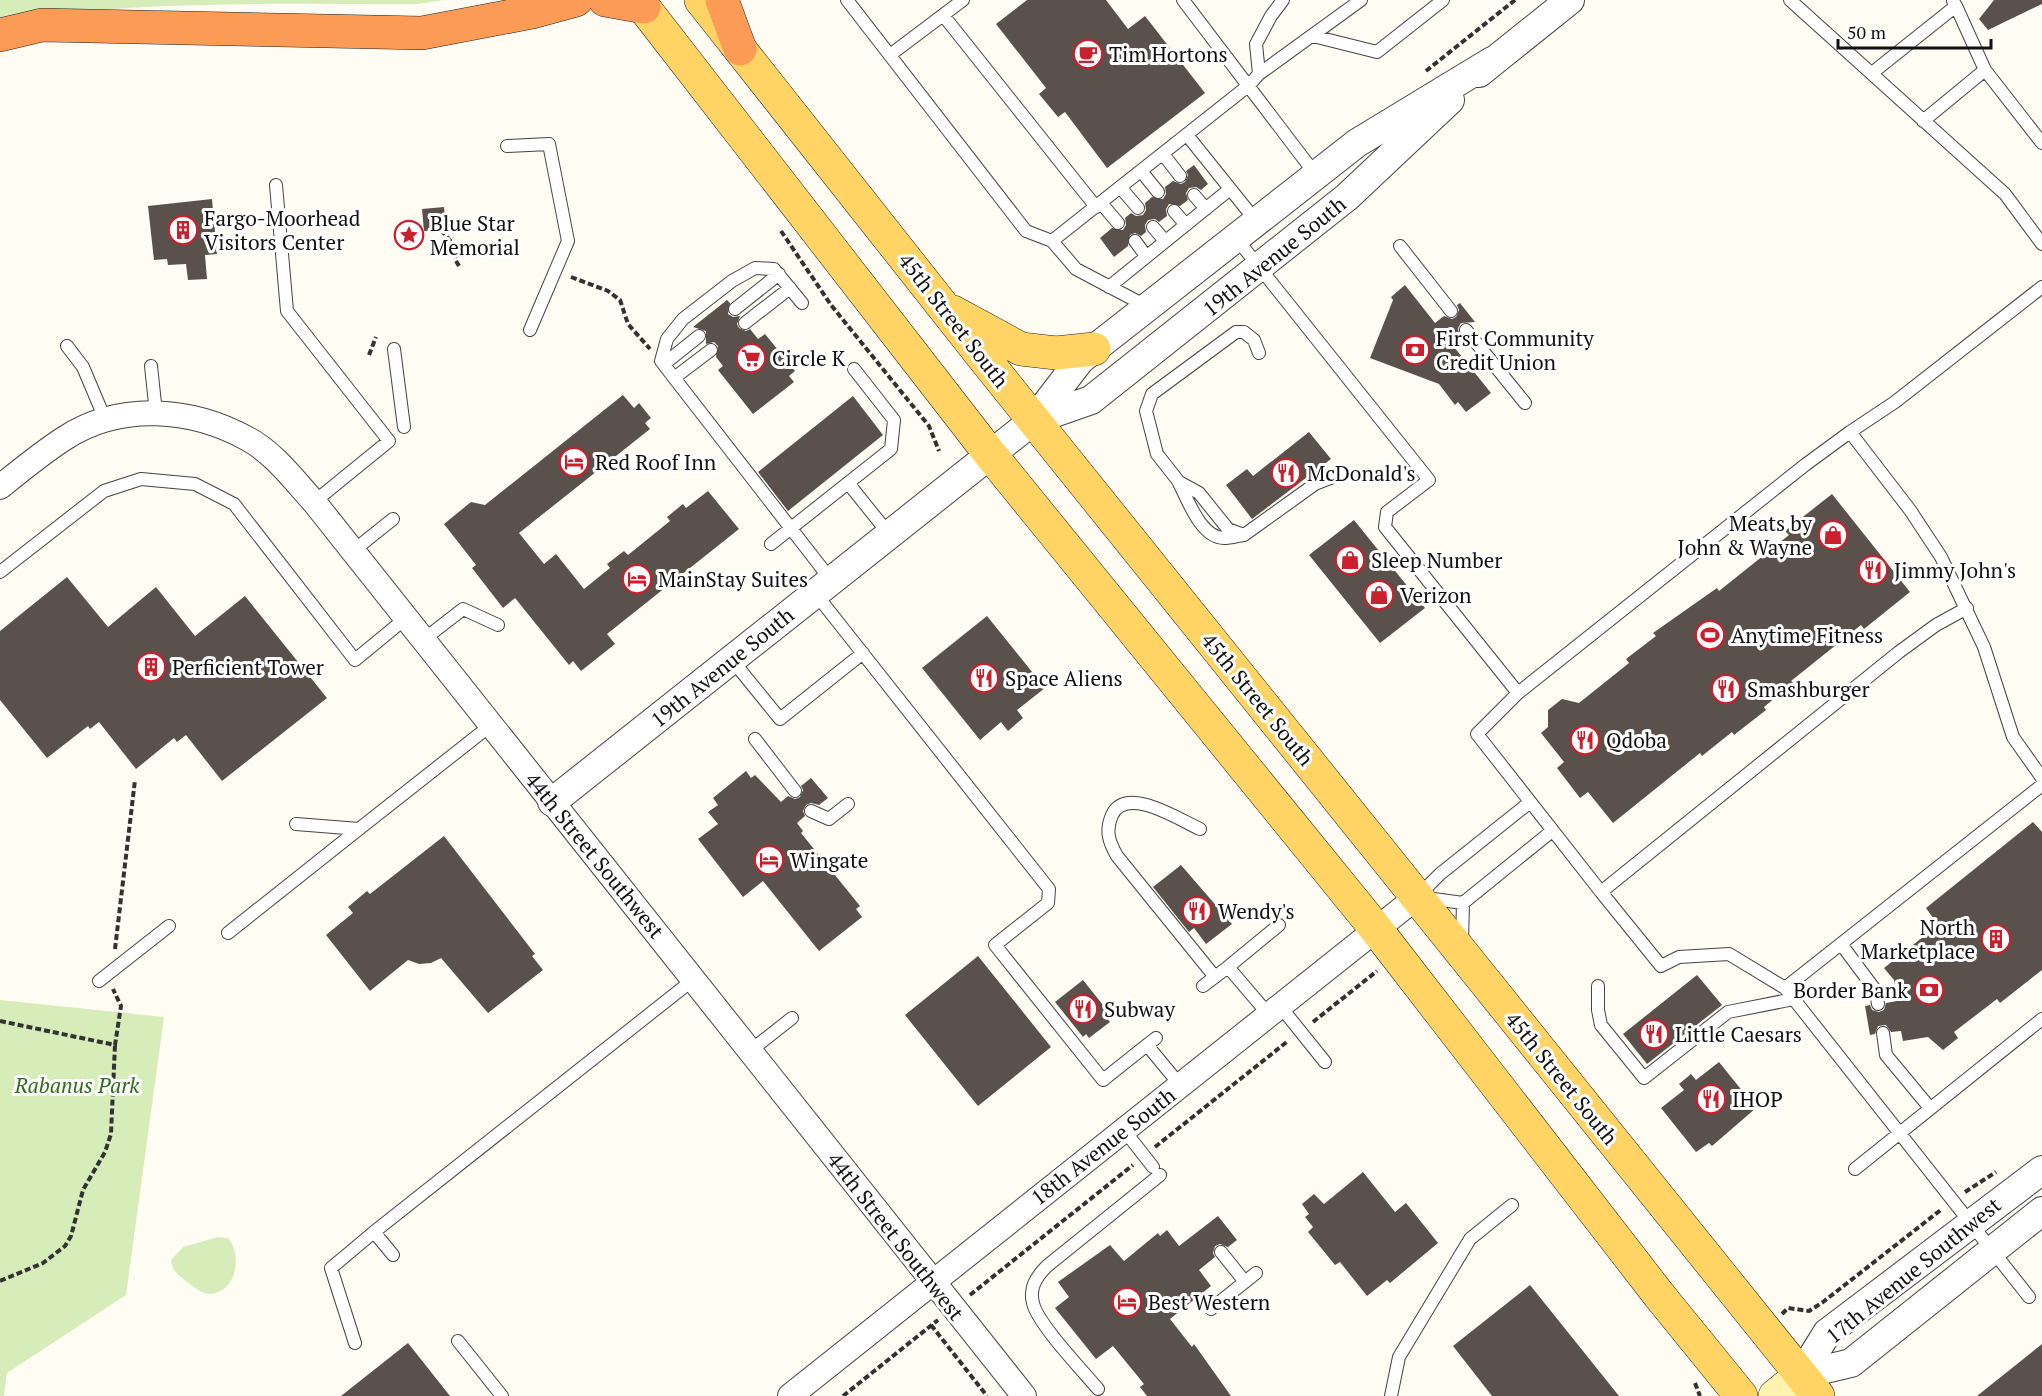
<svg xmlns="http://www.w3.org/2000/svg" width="2042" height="1396" viewBox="0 0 2042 1396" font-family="'PT Serif',serif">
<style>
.green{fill:#d6edba}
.building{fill:#5a514c}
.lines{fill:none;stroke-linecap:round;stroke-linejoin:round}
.service-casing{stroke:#434343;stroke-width:14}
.minor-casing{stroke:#434343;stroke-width:26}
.tertiary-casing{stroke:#434343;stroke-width:30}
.secondary-casing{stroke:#323232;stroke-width:34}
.primary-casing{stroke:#212121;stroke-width:34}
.motorway-casing{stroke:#212121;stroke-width:34}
.path{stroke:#323232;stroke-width:4;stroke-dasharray:6 3;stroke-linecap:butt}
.service{stroke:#fff;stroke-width:12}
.minor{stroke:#fff;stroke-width:24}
.tertiary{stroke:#fff;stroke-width:28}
.secondary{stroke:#fff3af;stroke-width:33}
.primary{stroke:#ffd464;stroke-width:33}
.motorway{stroke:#fc9b55;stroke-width:33}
.labels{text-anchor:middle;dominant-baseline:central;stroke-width:6;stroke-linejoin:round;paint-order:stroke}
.poi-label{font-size:21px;fill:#101010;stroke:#fff;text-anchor:start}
.street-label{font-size:21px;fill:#101010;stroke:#fff}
.park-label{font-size:21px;font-style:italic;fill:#2f6d1b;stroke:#fff}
</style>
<rect width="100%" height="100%" fill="#fffcf4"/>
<path class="green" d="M0,0H445L417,4C279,4 137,0 0,21Z
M0,1000L164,1017L126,1295L7,1373L4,1396H0Z
M218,1237L228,1238C242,1253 238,1291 211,1294C202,1294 194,1287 186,1281C178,1275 172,1271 171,1260L183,1247Z"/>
<path class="building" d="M1027,0H1106L1128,29L1145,16L1205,93L1107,168L1065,112L1058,117L1039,94L1046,88L996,24Z
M1994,0H2042V4L1988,30L1979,19Z
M1194,165L1208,184L1201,190L1196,187L1189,188L1186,193L1188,200L1180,206L1169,204L1166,209L1167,216L1159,222L1155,219L1148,220L1145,225L1146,232L1141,236L1135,233L1130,235L1128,246L1114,257L1100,238L1112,228L1123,230L1126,225L1125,218L1131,213L1136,216L1143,215L1146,210L1145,203L1152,197L1163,199L1166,194L1165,187L1173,181L1181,184L1185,182L1188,175L1186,171Z
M212,199L217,254L205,255L207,279L188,280L186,264L168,265L167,259L154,260L148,206Z
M444,207L446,230L424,231L422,209Z
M1405,285L1435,323L1444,316L1452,319L1456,317L1459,310L1457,305L1460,303L1475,322L1461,323L1458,328L1459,335L1450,342L1491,393L1466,412L1458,402L1455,405L1439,384L1370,358L1393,300L1391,297Z
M727,300L730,303L728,314L733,317L740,316L737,324L739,328L746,331L750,329L758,339L765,334L795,371L789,376L794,382L753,414L718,370L723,366L716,357L718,346L714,342L706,344V331L693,327Z
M623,395L634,408L639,403L651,418L645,423L650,429L519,533L544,564L556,554L584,589L610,568L607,564L624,551L628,555L670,521L667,517L683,504L686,508L708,491L739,529L607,634L615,644L581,671L573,661L569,665L515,598L503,608L472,568L476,565L444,524L471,502L485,505Z
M853,396L883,435L788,511L758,472Z
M1309,432L1331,459L1252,519L1226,485L1247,469L1253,476Z
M1832,494L1910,592L1864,629L1861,625L1791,681L1793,683L1764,707L1766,710L1734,735L1732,732L1702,756L1700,753L1613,823L1588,792L1580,798L1557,768L1564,762L1541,733L1548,727V710L1562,699L1579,703L1629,663L1626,659L1656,636L1653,633L1717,588L1719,591L1789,535L1785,531Z
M1354,520L1425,608L1380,643L1309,555Z
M67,577L108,627L156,587L195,636L245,596L327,698L222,781L186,735L177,742L174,738L136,769L99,722L90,729L88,726L47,758L0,700V631Z
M987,616L1045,688L1017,710L1023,718L1008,731L1001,722L980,740L922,668Z
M746,771L751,778L755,775L781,802L788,796L795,799L800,797L803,790L801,786L811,778L828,798L819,805L811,803L806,805L803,811L805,816L797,823L803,831L801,833L860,906L856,909L862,917L819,951L763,881L743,897L698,839L718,824L708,812L718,805L713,798Z
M2033,822L2042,832V970L2000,1003L1997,999L1954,1032L1958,1038L1943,1050L1928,1037L1903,1041L1901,1031L1891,1032L1886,1025L1878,1026L1875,1034L1870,1035L1865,1006L1870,1005L1872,1010L1879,1012L1884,1010L1886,1003L1897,1001L1894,980L1884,968L1938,925L1926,908Z
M444,836L535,954L532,956L543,970L488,1013L441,958L431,963L419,964L408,960L370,991L326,935L353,913L348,907L367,891L370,894Z
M1181,865L1232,924L1206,944L1194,928L1189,932L1153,887Z
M978,956L1051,1047L978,1106L905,1015Z
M1697,975L1722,1005L1647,1064L1623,1034Z
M1083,980L1111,1015L1107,1018L1110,1022L1089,1038L1086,1034L1083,1037L1055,1002Z
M1719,1062L1756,1108L1712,1146L1709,1143L1696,1152L1661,1108L1684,1090L1679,1084L1691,1074L1696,1080Z
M1363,1172L1395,1212L1406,1203L1438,1243L1390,1283L1387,1280L1367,1296L1340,1262L1335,1265L1308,1232L1313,1227L1305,1217L1309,1214L1302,1204L1314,1194L1324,1204Z
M1218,1216L1237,1240L1228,1247L1220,1244L1215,1246L1213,1253L1215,1257L1199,1270L1211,1286L1170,1319L1192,1347L1194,1344L1231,1396H1147L1140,1387L1144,1384L1113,1346L1096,1359L1055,1308L1069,1297L1058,1282L1110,1245L1124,1261L1158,1233L1160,1236L1167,1230L1179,1246Z
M1530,1285L1619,1396H1492L1453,1346Z
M408,1343L450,1396H341Z
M2042,1344V1396H1977Z"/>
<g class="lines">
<g class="service-casing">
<path id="service" d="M847,0L1026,231L1052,241
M1183,0L1316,175
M1790,0L2005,194L2042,244
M943,15L1096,207
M1313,36L1377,52L1443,0
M890,55L963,0
M1985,70L2042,143
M1872,73L1956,6L1953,1
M1259,74L1256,44L1271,16L1283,0
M1923,121L1985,70L1956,6
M1187,135L1256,221
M507,146L549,144L568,241L530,330
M1163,154L1180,176
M1141,171L1158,192
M276,185L287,311L389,441L314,502
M1120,187L1138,208
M1194,195L1206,209
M1101,203L1118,223
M1174,211L1186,225
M1153,227L1165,241
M1236,238L1429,480L1387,512L1385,527L1518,693
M1135,241L1146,256
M1400,246L1451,311
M1109,287L1230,189
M2042,287L1895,402L1850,432L1910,510L1941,557L1984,647L2013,737L2042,778
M802,303L774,269L755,268L732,281L683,319L667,339L661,361L831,580
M1146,306L1076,269L1052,241L1248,86L1259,74L1361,0
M735,309L779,274
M745,323L790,288
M1466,330L1525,403
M67,346L83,367L105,419
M394,349L404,427
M1259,353L1254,340L1244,332H1236L1152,394L1146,411L1157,454L1179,482L1199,493L1228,529L1244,535L1315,484L1343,473
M664,364L699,336
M151,366L156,413
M674,378L711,350
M1850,432L1805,465L1518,693L1477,734L1601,892L1899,652L1936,625L1967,608
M848,483L891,449L894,420L854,369
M1179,483C1188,500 1201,538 1224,538C1230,538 1237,536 1243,535
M771,544L848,483L889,534
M353,551L393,519
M0,572L104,491L141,479L195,484L234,504L355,660L406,618
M815,593L1049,889L1048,903L995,945L1103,1080L1147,1045
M423,640L463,609L498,625
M732,660L780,719L863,653
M755,739L795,791
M811,811L829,819L848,804
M296,824L359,829L491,725
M1200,829C1178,819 1126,785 1112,815C1105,831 1109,842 1117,856L1215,977
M1601,892L1661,966L1679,957L1729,954L1785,988
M1418,896L1440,874L1529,803
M1426,898L1463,903L1552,831
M228,933L359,829
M1462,941L1463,903
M1841,944L1876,991L1878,1004
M1228,967L1279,925
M99,981L169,926
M1203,986L1228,967L1269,1015
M1598,986V1010L1601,1025L1644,1078L1728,1012L1794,999
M1280,1006L1325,1062
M1883,1033L1886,1055L1930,1108
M1156,1038L1147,1045L1180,1085
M750,1051L792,1018
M1124,1130L1153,1167
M1855,1169L2042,1019
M1221,1252L1245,1282
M393,1255L374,1232L694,979
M2029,1297L1785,988L2042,785
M1211,1309L1256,1273
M458,1341L502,1396
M355,1343L331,1268L374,1232
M1098,1389C1083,1371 1037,1323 1033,1303C1029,1288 1036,1277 1047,1266L1160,1175
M1391,1396L1399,1357L1470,1239L1512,1205"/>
</g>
<g class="minor-casing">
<path id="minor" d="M0,487C21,470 43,452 65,438C121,402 192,408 248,439C274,453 294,480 314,502L1024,1396
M790,1396L1417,897"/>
</g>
<g class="tertiary-casing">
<path id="tertiary" d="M1479,73L1570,0
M1034,420L1091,400L1347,197L1450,100
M552,802L1034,420L1080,360L1094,349L1357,143L1492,61
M1801,1375L1827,1333L2042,1170
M1801,1375L1851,1363L2042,1211"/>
</g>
<g class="secondary-casing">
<path id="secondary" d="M1775,1396L1801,1375"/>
</g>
<g class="primary-casing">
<path id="primary" d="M638,0L990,454L1376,929L1659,1295L1741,1396
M701,0L983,357L1818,1396
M953,312L1021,349L1056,353L1094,349"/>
</g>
<g class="motorway-casing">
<path id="motorway" d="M605,0L644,7
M722,0L740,49
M0,35L42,25L422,33L532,12L576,0"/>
</g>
<path class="path" d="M1426,71L1515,0
M441,230L454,245L456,261L459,266
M781,231L831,305L929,426L939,451
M454,245L468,248L474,254
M571,277L608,291L620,300L628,324L650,349
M369,355L376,337
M115,949L135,780
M0,1021L115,1045L121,1006L113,989
M1313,1022L1377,971
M1155,1147L1288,1041
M1965,1192L1996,1172
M0,1281L43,1263L65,1246L71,1236L83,1190L105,1152L111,1134L115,1045
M970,1295L1133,1165
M1782,1314L1788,1308L1809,1311L1823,1302L1942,1209
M931,1325L987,1396
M1695,1383L1700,1396
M843,1396L938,1320"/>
<use href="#service" class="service"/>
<use href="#minor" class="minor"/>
<use href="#tertiary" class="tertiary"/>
<use href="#secondary" class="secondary"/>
<use href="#primary" class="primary"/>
<use href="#motorway" class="motorway"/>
</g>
<defs>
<g id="cafe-ring" transform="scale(1.5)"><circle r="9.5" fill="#fff" stroke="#ca1f2d" stroke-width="1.5"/><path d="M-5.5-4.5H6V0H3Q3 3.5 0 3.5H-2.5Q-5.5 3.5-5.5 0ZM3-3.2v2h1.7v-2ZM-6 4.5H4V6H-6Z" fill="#ca1f2d"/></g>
<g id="building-ring" transform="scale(1.5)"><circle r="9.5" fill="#fff" stroke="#ca1f2d" stroke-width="1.5"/><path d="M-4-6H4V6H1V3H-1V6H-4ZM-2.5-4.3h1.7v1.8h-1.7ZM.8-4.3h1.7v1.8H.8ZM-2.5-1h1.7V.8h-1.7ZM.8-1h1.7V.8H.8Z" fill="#ca1f2d"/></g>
<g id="sight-ring" transform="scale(1.5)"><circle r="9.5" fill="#fff" stroke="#ca1f2d" stroke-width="1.5"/><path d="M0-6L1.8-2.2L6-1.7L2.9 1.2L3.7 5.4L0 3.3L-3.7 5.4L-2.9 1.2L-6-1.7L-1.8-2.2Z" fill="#ca1f2d"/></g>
<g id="bank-ring" transform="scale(1.5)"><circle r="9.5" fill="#fff" stroke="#ca1f2d" stroke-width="1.5"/><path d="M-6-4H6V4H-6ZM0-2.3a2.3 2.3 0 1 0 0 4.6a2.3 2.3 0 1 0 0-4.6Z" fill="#ca1f2d"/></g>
<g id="supermarket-ring" transform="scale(1.5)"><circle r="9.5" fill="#fff" stroke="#ca1f2d" stroke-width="1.5"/><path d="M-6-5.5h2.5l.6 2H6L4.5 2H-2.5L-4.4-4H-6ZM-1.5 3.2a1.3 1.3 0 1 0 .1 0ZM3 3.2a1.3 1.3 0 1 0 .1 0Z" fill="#ca1f2d"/></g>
<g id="hotel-ring" transform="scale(1.5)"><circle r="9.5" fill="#fff" stroke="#ca1f2d" stroke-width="1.5"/><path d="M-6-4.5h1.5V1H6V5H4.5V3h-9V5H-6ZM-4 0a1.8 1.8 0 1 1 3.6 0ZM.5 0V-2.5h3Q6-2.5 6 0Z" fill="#ca1f2d"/></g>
<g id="restaurant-ring" transform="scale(1.5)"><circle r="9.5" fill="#fff" stroke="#ca1f2d" stroke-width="1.5"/><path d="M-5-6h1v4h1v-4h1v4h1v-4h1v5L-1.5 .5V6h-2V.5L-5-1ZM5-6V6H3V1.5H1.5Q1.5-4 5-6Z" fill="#ca1f2d"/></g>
<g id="shop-ring" transform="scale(1.5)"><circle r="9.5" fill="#fff" stroke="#ca1f2d" stroke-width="1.5"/><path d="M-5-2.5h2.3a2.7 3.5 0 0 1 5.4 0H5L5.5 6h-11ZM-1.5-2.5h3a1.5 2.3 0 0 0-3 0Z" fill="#ca1f2d"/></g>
<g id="stadium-ring" transform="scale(1.5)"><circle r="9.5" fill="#fff" stroke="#ca1f2d" stroke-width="1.5"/><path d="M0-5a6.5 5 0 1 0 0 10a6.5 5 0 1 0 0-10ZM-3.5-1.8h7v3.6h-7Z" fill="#ca1f2d"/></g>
</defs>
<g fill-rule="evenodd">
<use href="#cafe-ring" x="1088" y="54"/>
<use href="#building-ring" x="183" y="230"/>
<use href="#sight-ring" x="409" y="235"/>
<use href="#bank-ring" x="1415" y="350"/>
<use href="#supermarket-ring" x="751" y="358"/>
<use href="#hotel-ring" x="574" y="462"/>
<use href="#restaurant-ring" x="1286" y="473"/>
<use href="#shop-ring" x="1833" y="535"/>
<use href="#shop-ring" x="1350" y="560"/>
<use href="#restaurant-ring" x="1873" y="570"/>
<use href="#hotel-ring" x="637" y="579"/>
<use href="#shop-ring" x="1379" y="595"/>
<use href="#stadium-ring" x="1710" y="635"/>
<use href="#building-ring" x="151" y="667"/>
<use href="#restaurant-ring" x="984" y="678"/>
<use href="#restaurant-ring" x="1726" y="689"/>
<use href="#restaurant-ring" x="1585" y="740"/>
<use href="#hotel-ring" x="769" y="860"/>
<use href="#restaurant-ring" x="1197" y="911"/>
<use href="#building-ring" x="1996" y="939"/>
<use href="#bank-ring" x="1929" y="990"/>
<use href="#restaurant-ring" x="1083" y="1009"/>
<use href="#restaurant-ring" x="1654" y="1034"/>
<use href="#restaurant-ring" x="1711" y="1099"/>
<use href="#hotel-ring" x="1127" y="1302"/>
</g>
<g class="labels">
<g class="poi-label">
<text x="1109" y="54">Tim Hortons</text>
<text x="204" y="218">Fargo-Moorhead<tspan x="204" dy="24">Visitors Center</tspan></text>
<text x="430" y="223">Blue Star<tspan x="430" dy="24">Memorial</tspan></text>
<text x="1436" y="338">First Community<tspan x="1436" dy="24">Credit Union</tspan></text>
<text x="772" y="358">Circle K</text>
<text x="595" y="462">Red Roof Inn</text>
<text x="1307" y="473">McDonald's</text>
<text x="1812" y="523" text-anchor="end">Meats by<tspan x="1812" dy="24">John &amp; Wayne</tspan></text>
<text x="1371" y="560">Sleep Number</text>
<text x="1894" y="570">Jimmy John's</text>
<text x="658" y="579">MainStay Suites</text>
<text x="1400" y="595">Verizon</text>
<text x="1731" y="635">Anytime Fitness</text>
<text x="172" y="667">Perficient Tower</text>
<text x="1005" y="678">Space Aliens</text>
<text x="1747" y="689">Smashburger</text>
<text x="1606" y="740">Qdoba</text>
<text x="790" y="860">Wingate</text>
<text x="1218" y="911">Wendy's</text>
<text x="1975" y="927" text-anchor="end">North<tspan x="1975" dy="24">Marketplace</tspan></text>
<text x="1908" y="990" text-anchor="end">Border Bank</text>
<text x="1104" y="1009">Subway</text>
<text x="1675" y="1034">Little Caesars</text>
<text x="1732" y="1099">IHOP</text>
<text x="1148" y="1302">Best Western</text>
</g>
<g class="street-label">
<text transform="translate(1274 256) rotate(-39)">19th Avenue South</text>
<text transform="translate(954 320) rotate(52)">45th Street South</text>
<text transform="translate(722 667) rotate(-39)">19th Avenue South</text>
<text transform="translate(1258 699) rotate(51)">45th Street South</text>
<text transform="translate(595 855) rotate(51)">44th Street Southwest</text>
<text transform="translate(1562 1078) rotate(51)">45th Street South</text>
<text transform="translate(1103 1146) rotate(-38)">18th Avenue South</text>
<text transform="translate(896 1236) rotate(52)">44th Street Southwest</text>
<text transform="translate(1913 1270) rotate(-39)">17th Avenue Southwest</text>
</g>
<g class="park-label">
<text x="77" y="1085">Rabanus Park</text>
</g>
</g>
<path d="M1838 39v9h153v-9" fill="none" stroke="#101010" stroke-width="3"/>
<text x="1847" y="39" font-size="18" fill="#101010" stroke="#ffffff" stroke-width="4.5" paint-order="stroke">50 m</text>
</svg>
